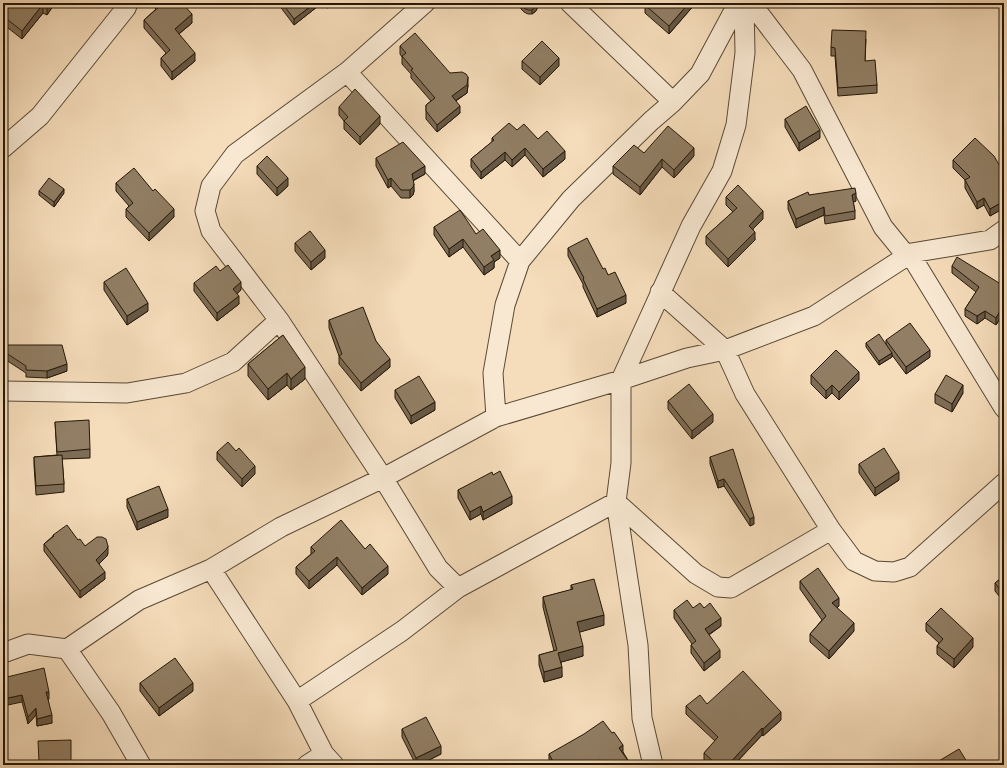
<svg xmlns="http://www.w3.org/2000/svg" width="1007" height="768" viewBox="0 0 1007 768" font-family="'Libre Bodoni',serif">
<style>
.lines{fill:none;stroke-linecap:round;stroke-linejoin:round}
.minor-casing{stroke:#594934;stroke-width:21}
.minor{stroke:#f8e8d2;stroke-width:19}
.wall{fill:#7d6c56;stroke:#251807}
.shaded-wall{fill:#665846;stroke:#251807}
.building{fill:#917e64;stroke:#251807}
</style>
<rect width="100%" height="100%" fill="#f5dcba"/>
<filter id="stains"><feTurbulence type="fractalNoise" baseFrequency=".005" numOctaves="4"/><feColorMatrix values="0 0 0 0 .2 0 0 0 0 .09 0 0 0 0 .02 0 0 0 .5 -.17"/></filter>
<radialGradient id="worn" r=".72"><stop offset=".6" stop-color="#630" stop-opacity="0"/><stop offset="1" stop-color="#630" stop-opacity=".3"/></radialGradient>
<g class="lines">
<g class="minor-casing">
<path id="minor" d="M425,3L347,72L235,154L211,186L205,211L211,231L279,320L383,478L438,568L458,588
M570,3L673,102
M751,3L802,70L883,227L905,254L990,240L1004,230
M347,72L520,261
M3,148L40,116L126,8L128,3
M910,254L1004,408
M660,292L725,350L745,394L831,530L854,561L875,571L894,572L910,567L1004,483
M3,391L127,393L186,383L233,362L279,320
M496,417L493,373L505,305L520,261L571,199L651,121L673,102L700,74L738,3
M211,569L297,701L324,754L334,765
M67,649L111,713L141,765
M3,653L28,644L67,649L139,600L211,569L281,527L383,478L496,417L621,380L687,358L725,350L814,316L910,254
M297,701L402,631L458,588L616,502L696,574L718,587L731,588L831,530
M307,765L324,754
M653,765L642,718L638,645L616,502L621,463V380L691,226L722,171L736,125L745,53L744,3"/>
</g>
<use href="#minor" class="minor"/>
</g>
<path class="wall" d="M3,3H55L47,15L43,13L22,39L3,24Z
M155,3H182L192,23L179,34L195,61L172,80L161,66V58L166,53L144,28V20L156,9L155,8Z
M279,3H322L294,25L279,5Z
M324,3H335L327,8Z
M520,3H538V6L536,11L532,14H528L524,12L521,9Z
M641,3H695V4L669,34L645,13V8Z
M866,39L865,61L877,85V93L838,96L835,56H831V47Z
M400,46L450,73L468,85L467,93L456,101L460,113L437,132L426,119V105L431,101L411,78V74L402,64V57L400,54Z
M522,61L559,66L540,85L522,69Z
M339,107L380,124L360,145L344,129V121L339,115Z
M785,119L820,138L799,151L785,127Z
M517,130L538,139L565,159L543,177L525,155L512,167L505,160L481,179L471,167V159L492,142V138Z
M644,153L694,156L674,178L662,167L640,195L613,174V166Z
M376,158L425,174L413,181L414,191L413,195L410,198H401L391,186L388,188L376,166Z
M953,160L1004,173V208L990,216L984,205L977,209L965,188V180L953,168Z
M257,166L288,186L277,196L257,174Z
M116,183L153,191L174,217L149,241L126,217V209L129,206L116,191Z
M39,191L64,193L54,207L39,195Z
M809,195L856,201L853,202L855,211V219L825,224L824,215L796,228L788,209V201Z
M726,197L763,219L753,229L755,240L728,267L706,244V236L733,212L726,205Z
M434,227L476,234L500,258L494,262V268L484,275L463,247L449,257L434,235Z
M295,243L325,258L311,270L295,251Z
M568,248L603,269L626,303L597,317L583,287V284L568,256Z
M952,266L1004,286V312L996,325L985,318L977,324L965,316V309L976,292L952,273Z
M104,282L148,311L127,325L104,290Z
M194,283L241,290L237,294L239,304L217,321L194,291Z
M329,320L376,341L390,367L361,391L339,364V356L329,328Z
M283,335L305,379L291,390L287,385L268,400L248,376V364Z
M886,340L930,357L906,374L892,355V357L879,365L866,347V343L886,345Z
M3,345L67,371L47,378L26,377V373L3,358Z
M811,375L859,380L839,400L832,393L826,399L811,384Z
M395,390L435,410L411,424L395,398Z
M963,393L952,412L935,403V394Z
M668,401L713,422L692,439L668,409Z
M55,422L90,449V458L62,459L64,484V492L36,495L34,465V457L57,455Z
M217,452L255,474L242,487L217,460Z
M710,457L754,524L750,526L724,486L718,488L710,464Z
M859,464L899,480L875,496L859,473Z
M493,475L512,504L483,520L481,514L470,520L458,498V490Z
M127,499L168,517L137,530L127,507Z
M53,535L78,540L85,546L108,553L107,556L99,564L105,579L80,598L44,551V544L53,536Z
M311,547L365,549L388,574L362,595L337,565L309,589L296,574V567L311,554Z
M1004,576V602L995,591V583Z
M800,581L839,606L837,608L854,631L829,659L810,642V634L822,620L800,589Z
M571,585L604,625L579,632L583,656L561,662L562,677L544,682L539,665V655L554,651L543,607V597L571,590Z
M693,608H704L721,626L709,635L720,658L704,671L691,653V645L692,644L674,618V610Z
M926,623L973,647L954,668L937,654V646L939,643L926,631Z
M3,678L49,699H48L52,723L37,726L36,715L28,724L22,702Z
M140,683L193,691L159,716L140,691Z
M707,704L781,720L763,736L762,735L734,765H709L704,760V753L715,741L686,714V706Z
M402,729L441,754L419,765H416L402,737Z
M623,752L631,765H550L549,762V754Z"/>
<path class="shaded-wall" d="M49,3H55L47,15V7Z
M315,3H322L294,25V19Z
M327,3H335L327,8Z
M538,3V6L536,11L532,14V10Z
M689,3H695V4L669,34V26Z
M43,4V13L22,39V31Z
M192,14V23L175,37V29Z
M195,53V61L172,80V72Z
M559,58V66L540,85V77Z
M468,77V85L467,93L452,103V96Z
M460,106V113L437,132V125Z
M380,116V124L360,145V137Z
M820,130V138L799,151V143Z
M525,148V155L512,167V160Z
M694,148V156L674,178V170Z
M565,151V159L543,177V169Z
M505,152V160L481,179V172Z
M662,159V167L640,195V187Z
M425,166V174L412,181V174Z
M288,178V186L277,196V188Z
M391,178V186L388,188V180Z
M414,184V191L413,195L410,198V190Z
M64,189V193L54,207V202Z
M856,193V201L852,203V195Z
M984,198V205L977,209V202Z
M1004,201V208L990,216V209Z
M824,207V215L796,228V219Z
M174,209V217L149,241V233Z
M763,211V219L749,233V226Z
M755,232V240L728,267V259Z
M463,239V247L449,257V249Z
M325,250V258L311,270V262Z
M500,250V258L494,262V268L484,275V267L491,256Z
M241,282V290L233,297V289Z
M626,295V303L597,317V309Z
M239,296V304L217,321V313Z
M1004,297V312L996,325V318L999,300Z
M148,303V311L127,325V316Z
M985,311V318L977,324V316Z
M930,350V357L906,374V367Z
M892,353V357L879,365V361Z
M390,359V367L361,391V383Z
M67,364V371L47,378V371Z
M305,367V379L291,390V379Z
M859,372V380L839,400V392Z
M287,373V385L268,400V389Z
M832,385V393L826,399V391Z
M963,385V393L952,412V404Z
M435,402V410L411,424V416Z
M713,414V422L692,439V431Z
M255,466V474L242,487V479Z
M899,472V480L875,496V488Z
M724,479V486L718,488V481Z
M512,496V504L483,520V512Z
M481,506V514L470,520V512Z
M168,509V517L137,530V522Z
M754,517V524L750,526V519Z
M108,546V553L107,556L96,567V560Z
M337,557V565L309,589V581Z
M388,566V574L362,595V588Z
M105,572V579L80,598V591Z
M839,598V606L832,611V603Z
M604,615V625L577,633V622Z
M721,618V626L705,637V629Z
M854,623V631L829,659V651Z
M973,638V647L954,668V659Z
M583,646V656L558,663V653Z
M720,650V658L704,671V663Z
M562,667V677L544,682V672Z
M193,683V691L159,716V708Z
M46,692H49V699L46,700Z
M22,695V702L3,706V699Z
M36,708V715L28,724V717Z
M781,712V720L763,736V729Z
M52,715V723L37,726V719Z
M762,728V735L734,765H728Z
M623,745V754L619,748Z
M441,746V754L419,765H416V758Z
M600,760V765H591Z"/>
<path class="building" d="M3,3H49L47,7L43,4L22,31L3,16Z
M157,3H182L192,14L175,29L195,53L172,72L161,58L170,50L144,20L160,6Z
M282,3H315L294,19Z
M521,3H538L536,6L532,10H528L524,8L521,5Z
M647,3H689L669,26L645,5Z
M832,30L866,31L865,61L875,60L877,85L838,88L835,48L831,47Z
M415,33L450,73L462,72L466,74L468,77L467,85L452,96L460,106L437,125L426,111V105L435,98L411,70L413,69L402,56L406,53L400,46Z
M542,41L559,58L540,77L522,61Z
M355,89L380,116L360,137L344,121L348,117L339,107Z
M806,106L820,130L799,143L785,119Z
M509,123L517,130L524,124L538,139L547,131L565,151L543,169L525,148L512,160L505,152L481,172L471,159L494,140L492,138Z
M668,126L694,148L674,170L662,159L640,187L613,166L634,145L644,153Z
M975,138L994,156L1004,173V201L990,209L984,198L977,202L965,180L970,177L953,160Z
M403,142L425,166L412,174L414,184L413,187L410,190H401L391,178L388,180L376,158Z
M267,156L288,178L277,188L257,166Z
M134,168L153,191L155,189L174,209L149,233L126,209L133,203L116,183Z
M49,178L64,189L54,202L39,191Z
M738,185L763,211L749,226L755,232L728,259L706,236L737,208L726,197Z
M855,188L856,193L852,195L855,211L825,216L824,207L796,219L788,201L808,192L809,195Z
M460,210L476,234L483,229L500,250L491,256L494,260L484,267L463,239L449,249L434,227Z
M310,231L325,250L311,262L295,243Z
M587,238L603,269L605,268L608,275L615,272L626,295L597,309L583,279L584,278L568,248Z
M957,257L1004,286V297L999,300L1004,303V304L996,318L985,311L977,316L965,309L979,287L952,266Z
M228,265L241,282L233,289L239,296L217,313L194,283L216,266L220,271Z
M126,268L148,303L127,316L104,282Z
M363,307L376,341L390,359L361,383L339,356L342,354L329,320Z
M910,323L930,350L906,367L886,340Z
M879,334L892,353L879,361L866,343Z
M283,335L305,367L291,379L287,373L268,389L248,364Z
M3,345H62L67,364L47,371L26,370V366L3,351Z
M836,350L859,372L839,392L832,385L826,391L811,375Z
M946,375L963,385L952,404L935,394Z
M419,376L435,402L411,416L395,390Z
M689,384L713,414L692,431L668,401Z
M89,420L90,449L57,452L55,422Z
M228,442L236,451L239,448L255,466L242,479L217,452Z
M884,448L899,472L875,488L859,464Z
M733,449L754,517L750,519L724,479L718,481L710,457Z
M62,455L64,484L36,486L34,457Z
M500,471L512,496L483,512L481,506L470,512L458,490L492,472L493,475Z
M159,486L168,509L137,522L127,499Z
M341,520L365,549L370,544L388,566L362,588L337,557L309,581L296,567L315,551L311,547Z
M67,525L78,540L80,539L85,546L97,537H102L106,539L108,546L107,549L96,560L105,572L80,591L44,544L54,536L53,535Z
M818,568L839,598L832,603L854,623L829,651L810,634L826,616L800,581Z
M1004,576V595L995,583Z
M594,579L604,615L577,622L583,646L558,653L562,667L544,672L539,655L557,650L543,597L573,589L571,585Z
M687,600L693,608L700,603L704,608L710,603L721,618L705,629L720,650L704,663L691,645L696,641L674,610Z
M941,608L973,638L954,659L937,646L943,639L926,623Z
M175,658L193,683L159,708L140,683Z
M44,668L49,692H46L52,715L37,719L36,708L28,717L22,695L3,699V678Z
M743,671L781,712L763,729L762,728L728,765H717L704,753L718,737L686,706L700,695L707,704Z
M426,717L441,746L416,758L402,729Z
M603,721L612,733L614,732L623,745L619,748L631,765H603L600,760L591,765H555L549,754L584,734Z
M71,740V765H40L39,762L38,741Z
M959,749L969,765H932Z"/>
<rect width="1007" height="768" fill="none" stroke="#f5dcba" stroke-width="16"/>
<rect x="4" y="4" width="999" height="760" fill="none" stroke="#251807" stroke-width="2"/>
<rect x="8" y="8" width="991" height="752" fill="none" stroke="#251807"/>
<rect width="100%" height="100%" filter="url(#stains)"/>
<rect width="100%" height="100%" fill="url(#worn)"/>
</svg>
